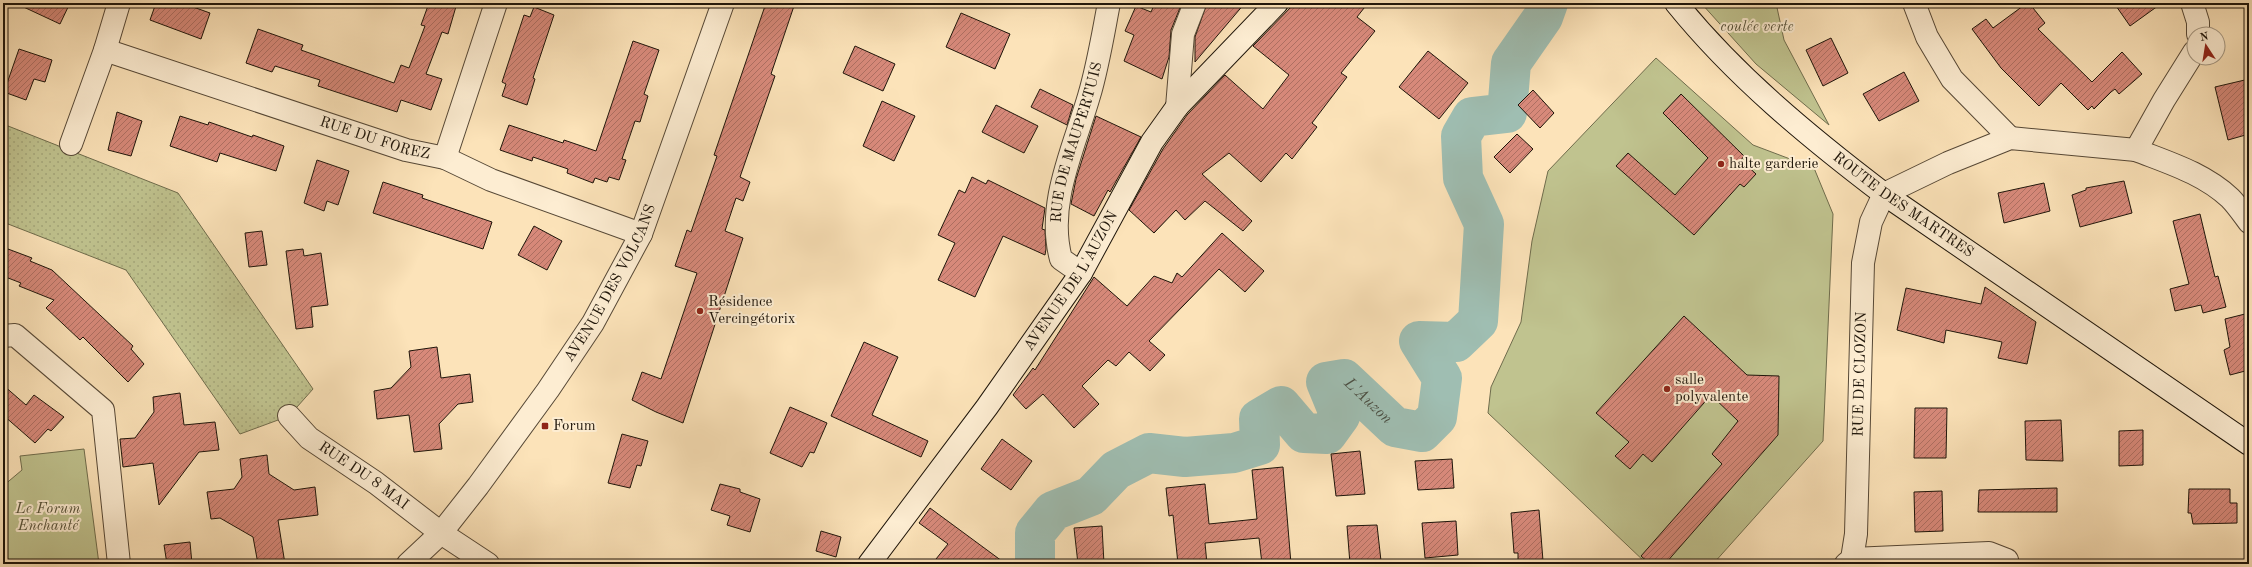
<svg xmlns="http://www.w3.org/2000/svg" width="2252" height="567" viewBox="0 0 2252 567" font-family="'Old Standard TT',serif">
<style>
.grass{fill:url(#grass-dots);stroke:#6f6c4c}
.park{fill:#c0c38f;stroke:#6f6c4c}
.lines{fill:none;stroke-linecap:round;stroke-linejoin:round}
.river{stroke:#9fbeb2;stroke-width:40}
.building{fill:url(#building-hatch);stroke:#1e150a}
.minor-casing{stroke:#564836;stroke-width:24}
.secondary-casing{stroke:#1e150a;stroke-width:24}
.minor{stroke:#fdedd2;stroke-width:22}
.secondary{stroke:#fdedd2;stroke-width:22}
.poi-dot{fill:#8f2418;stroke:#fdedd2;stroke-width:1.5}
.labels{text-anchor:middle;dominant-baseline:central;stroke-width:4;stroke-linejoin:round;paint-order:stroke}
.park-label{font-size:15px;font-style:italic;fill:#575239;stroke:#fdedd2}
.street-label{font-size:15px;fill:#1e150a;stroke:#fdedd2}
.poi-label{font-size:15px;fill:#1e150a;stroke:#fdedd2;text-anchor:start}
.water-label{font-size:16px;font-style:italic;fill:#4b5045;stroke:#fdedd2}
</style>
<defs>
<pattern id="grass-dots" width="8" height="8" patternUnits="userSpaceOnUse"><rect width="8" height="8" fill="#c0c38f"/><path d="M2 2h.1M6 6h.1" fill="none" stroke="#a5a77a" stroke-width="1.8" stroke-linecap="round"/></pattern>
<pattern id="building-hatch" width="6" height="6" patternUnits="userSpaceOnUse"><rect width="6" height="6" fill="#d7897a"/><path d="M-1 1l2-2M0 6l6-6M5 7l2-2" fill="none" stroke="#ae6f62"/></pattern>
</defs>
<rect width="100%" height="100%" fill="#fce3b9"/>
<filter id="stains"><feTurbulence type="fractalNoise" baseFrequency=".005" numOctaves="4"/><feColorMatrix values="0 0 0 0 .2 0 0 0 0 .09 0 0 0 0 .02 0 0 0 .5 -.17"/></filter>
<radialGradient id="worn" r=".72"><stop offset=".6" stop-color="#630" stop-opacity="0"/><stop offset="1" stop-color="#630" stop-opacity=".3"/></radialGradient>
<path class="grass" d="M3,124L178,193L313,389L289,416L240,434L126,270L3,222Z"/>
<path class="park" d="M1701,3H1776L1784,40L1829,125L1756,64Z
M1656,58L1753,145L1814,168L1833,214L1823,441L1713,564H1647L1488,413L1491,387L1521,322L1532,241L1548,171Z
M84,449L99,564H3V486L22,470L20,456Z"/>
<g class="lines">
<path class="river" id="s1" d="M1035,564V533L1053,511L1091,496L1116,470L1149,453L1185,457L1234,453L1260,445L1259,419L1281,406L1304,433L1327,434L1340,416L1326,382L1344,379L1395,427L1422,432L1437,417L1442,378L1419,341L1456,342L1478,321L1484,224L1463,178L1461,136L1472,117L1507,113L1511,63L1543,17L1548,3"/>
</g>
<path class="building" d="M15,3H70L60,24Z
M156,3H182L210,13L201,39L150,20Z
M429,3H457L448,34L442,32L426,74L442,79L431,110L401,100L397,112L318,86L320,80L275,66L272,72L246,63L258,29L303,45L301,50L394,83L401,65L409,68L425,26L421,25Z
M766,3H795L771,74L775,76L740,177L750,182L743,201L736,198L725,231L743,238L683,423L656,412L632,400L642,372L661,379L697,273L675,266L687,230L691,232L717,156L714,155Z
M1155,3H1182L1171,30L1169,57L1162,79L1124,61L1134,35L1125,31L1136,6L1151,12Z
M1207,3H1245L1195,62V37Z
M1295,3H1368L1357,17L1375,31L1341,73L1347,77L1312,123L1317,127L1292,159L1286,153L1261,182L1229,153L1202,174L1252,221L1243,231L1205,201L1185,220L1176,210L1154,233L1129,210L1163,149L1187,115L1225,75L1263,109L1289,75L1253,46Z
M2027,3H2029L2045,23L2038,29L2092,82L2122,52L2142,74L2119,94L2115,89L2111,92L2094,109L2092,106L2088,110L2061,83L2039,106L2001,68L1972,29L1986,19L1993,28Z
M2114,3H2162L2130,26Z
M534,7L554,15L533,78L535,79L527,105L502,96L506,84L502,82L524,15L530,17Z
M961,13L1010,34L995,69L946,47Z
M1831,38L1848,73L1823,86L1806,50Z
M633,41L659,50L644,94L648,96L640,122L635,121L622,159L626,160L619,180L609,177L607,182L595,178L593,183L567,173L568,169L533,157L532,161L500,150L509,125L563,143L564,140L596,151Z
M855,46L895,64L883,91L843,73Z
M19,49L52,60L45,82L34,79L26,100L4,92Z
M1428,51L1468,83L1439,119L1399,87Z
M1904,72L1919,101L1879,121L1863,94Z
M2249,79V134L2228,140L2215,87Z
M1040,89L1073,105L1067,125L1031,107Z
M1533,90L1554,113L1540,128L1518,105Z
M1681,94L1744,156L1741,160L1756,174L1744,187L1740,184L1694,235L1616,166L1628,153L1675,195L1708,158L1663,113Z
M882,101L915,116L894,161L863,146Z
M996,105L1038,126L1024,153L982,132Z
M117,112L142,121L131,156L108,150Z
M180,116L208,125L209,122L252,137L253,135L284,146L276,171L220,153L217,162L170,146Z
M1096,116L1141,137L1110,192L1108,190L1094,216L1071,204L1076,179Z
M1517,134L1533,149L1510,173L1494,157Z
M317,160L349,171L338,205L327,201L324,211L304,203Z
M972,177L986,184L988,180L1045,208L1042,229L1045,230L1046,249L1045,255L1003,236L975,297L938,280L955,243L938,235L959,190L965,193Z
M2124,181L2132,213L2080,227L2072,195L2086,190V188Z
M383,182L423,195L422,198L492,222L483,249L373,213Z
M2044,183L2050,211L2004,223L1998,193Z
M2200,214L2215,277L2218,276L2226,307L2203,313L2201,305L2175,311L2170,289L2189,284L2173,221Z
M534,226L562,241L547,270L518,255Z
M262,231L267,265L249,267L245,233Z
M1222,233L1264,271L1245,292L1219,269L1149,341L1165,355L1150,371L1129,352L1116,366L1108,360L1082,386L1099,404L1074,428L1043,394L1026,409L1013,395L1033,368L1035,370L1094,277L1127,306L1154,276L1172,283L1177,273L1182,277Z
M8,249L32,258L30,261L52,270L133,346L131,349L144,364L128,382L83,337L80,340L46,308L54,300L19,286L21,283L3,276V264Z
M303,249L304,256L321,253L328,305L311,307L313,327L296,329L286,251Z
M1985,287L2036,322L2027,364L1998,358L2002,342L1946,330L1944,343L1897,330L1906,288L1981,304Z
M2245,314L2249,329V370L2230,375L2224,350L2230,347L2225,319Z
M1684,316L1747,375L1779,376L1778,435L1665,564H1650L1641,556L1722,464L1712,454L1738,421L1711,395L1652,462L1643,454L1630,469L1615,456L1629,442L1596,413Z
M864,342L898,357L872,415L928,441L921,457L831,416Z
M437,347L441,378L470,374L473,402L458,404L439,424L442,449L414,452L409,415L377,419L374,391L391,388L411,367L409,351Z
M3,385L26,405L34,395L64,417L51,431L48,429L35,443L3,415Z
M180,393L184,425L215,422L219,450L199,452L159,505L153,463L123,467L120,439L135,438L154,412L153,397Z
M790,407L827,423L814,453L810,452L802,467L770,453Z
M1915,408H1947L1946,458H1914Z
M2061,420L2063,461L2026,460L2025,421Z
M2143,430V465L2119,466V431Z
M622,434L648,441L641,466L637,465L630,488L608,483Z
M1002,439L1032,461L1011,490L981,469Z
M1360,451L1365,494L1336,496L1331,454Z
M267,455L269,474L294,490L315,487L318,515L278,520L285,564H258L253,537L220,518L211,519L207,492L234,489L242,477L240,459Z
M1452,459L1454,488L1418,490L1415,461Z
M1283,467L1291,564H1262L1259,538L1205,543L1207,564H1178L1173,515L1169,516L1166,488L1205,484L1209,524L1257,519L1252,470Z
M720,484L740,489V492L760,499L750,532L727,525L730,516L711,510Z
M2057,488V512H1978L1979,490Z
M2189,489H2230V503H2237V523L2193,524L2191,513H2188Z
M1942,491L1943,531L1915,532L1914,492Z
M930,508L1006,564H932L948,544L919,523Z
M1539,510L1543,561L1518,562V553H1514L1511,513Z
M1456,521L1458,555L1425,558L1422,523Z
M1377,525L1381,561L1350,564L1347,526Z
M1102,526L1104,564H1078L1074,528Z
M821,531L841,537L836,557L816,551Z
M190,542L192,564H167L164,545Z"/>
<g class="lines">
<g class="minor-casing">
<g id="minor">
<path d="M1914,3L1927,37L1952,79L2010,138"/>
<path d="M2192,3L2198,22V34"/>
<path id="s2" d="M105,50L406,150L445,158L491,180L641,234"/>
<path d="M1177,107L1183,34L1195,3"/>
<path d="M71,144L105,50L119,3"/>
<path d="M2136,150C2169,163 2203,173 2230,198C2237,205 2243,214 2249,222"/>
<path d="M445,158L496,3"/>
<path id="s3" d="M1081,273L1061,259C1046,204 1074,148 1089,96C1098,66 1103,34 1109,3"/>
<path d="M3,336L15,335L103,410L119,564"/>
<path id="s4" d="M289,416L309,438L376,483L441,533L488,564"/>
<path d="M1852,559L1989,553L2007,560"/>
<path id="s5" d="M408,564L441,533L478,486L548,390L593,323L641,234L723,3"/>
<path id="s6" d="M1846,564L1852,559L1856,534L1863,263L1871,222L1884,194L1948,163L2010,138L2136,150L2164,100L2194,52"/>
</g>
</g>
<g class="secondary-casing">
<g id="secondary">
<path id="s7" d="M1676,3C1735,76 1809,137 1884,194L2249,444"/>
<path id="s8" d="M869,564L987,407L1081,273L1152,142L1177,107L1277,3"/>
</g>
</g>
<use href="#minor" class="minor"/>
<use href="#secondary" class="secondary"/>
</g>
<g class="poi-dot">
<circle cx="1721" cy="164" r="4"/>
<circle cx="700" cy="311" r="4"/>
<circle cx="1667" cy="389" r="4"/>
<rect x="541" y="422" width="8" height="8" rx="2"/>
</g>
<g class="labels">
<g class="park-label">
<text x="1757" y="27">coulée verte</text>
<text x="48" y="509">Le Forum<tspan x="48" dy="17">Enchanté</tspan></text>
</g>
<g class="street-label">
<text stroke="none"><textPath href="#s2" startOffset="284">RUE DU FOREZ</textPath></text>
<text stroke="none"><textPath href="#s3" startOffset="144">RUE DE MAUPERTUIS</textPath></text>
<text stroke="none"><textPath href="#s7" startOffset="305">ROUTE DES MARTRES</textPath></text>
<text stroke="none"><textPath href="#s8" startOffset="348">AVENUE DE L'AUZON</textPath></text>
<text stroke="none"><textPath href="#s5" startOffset="348">AVENUE DES VOLCANS</textPath></text>
<text stroke="none"><textPath href="#s6" startOffset="193">RUE DE CLOZON</textPath></text>
<text stroke="none"><textPath href="#s4" startOffset="96">RUE DU 8 MAI</textPath></text>
</g>
<g class="poi-label">
<text x="1729" y="164">halte garderie</text>
<text x="708" y="302">Résidence<tspan x="708" dy="17">Vercingétorix</tspan></text>
<text x="1675" y="380">salle<tspan x="1675" dy="17">polyvalente</tspan></text>
<text x="553" y="426">Forum</text>
</g>
<g class="water-label">
<text stroke="none"><textPath href="#s1" startOffset="506">L'Auzon</textPath></text>
</g>
</g>
<rect width="2252" height="567" fill="none" stroke="#fce3b9" stroke-width="16"/>
<rect x="4" y="4" width="2244" height="559" fill="none" stroke="#1e150a" stroke-width="2"/>
<rect x="8" y="8" width="2236" height="551" fill="none" stroke="#1e150a"/>
<g transform="translate(2206 46) rotate(348)"><circle r="19" fill="#fdedd2" stroke="#a49782"/>
<path d="M0-3L7 15L0 10L-7 15Z" fill="#8f2418"/>
<text y="-6" font-size="11" font-weight="bold" text-anchor="middle" fill="#1e150a">N</text>
</g>
<rect width="100%" height="100%" filter="url(#stains)"/>
<rect width="100%" height="100%" fill="url(#worn)"/>
</svg>
